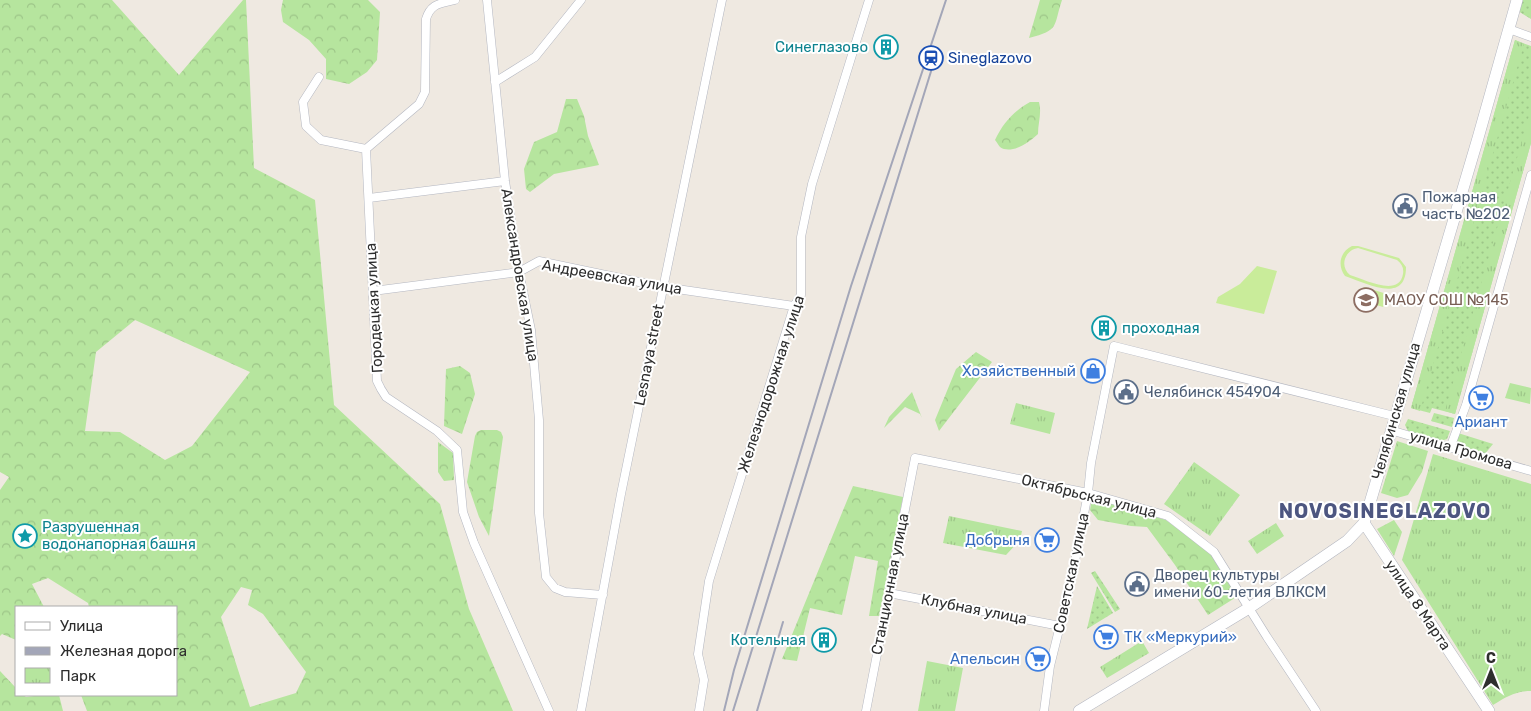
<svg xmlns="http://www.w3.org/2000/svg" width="1531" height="711" viewBox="0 0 1531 711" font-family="Rubik,sans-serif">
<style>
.grass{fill:url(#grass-dots)}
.forest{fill:url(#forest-crowns);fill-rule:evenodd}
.park{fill:url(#park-tufts)}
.pitch{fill:#c9ec9a;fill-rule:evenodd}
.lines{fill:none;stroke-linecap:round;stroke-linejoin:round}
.street-casing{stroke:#b4b7c1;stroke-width:9}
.secondary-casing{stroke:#b4b7c1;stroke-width:12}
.street{stroke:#fff;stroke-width:8}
.secondary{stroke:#fff;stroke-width:11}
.rail{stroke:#a3a6b8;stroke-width:2}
.labels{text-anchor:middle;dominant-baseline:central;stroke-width:4;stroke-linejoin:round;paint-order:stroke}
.culture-label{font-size:15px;fill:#0d838f;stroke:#fff;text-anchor:end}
.transit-label{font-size:15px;fill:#164399;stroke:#fff;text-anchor:start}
.service-label{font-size:15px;fill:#4e5e75;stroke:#fff;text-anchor:start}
.street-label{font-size:15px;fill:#2e2e2e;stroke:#fff}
.education-label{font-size:15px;fill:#785e54;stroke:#fff;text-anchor:start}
.shop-label{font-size:15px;fill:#366cbe;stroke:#fff;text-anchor:end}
.district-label{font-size:20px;font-weight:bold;letter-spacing:1px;fill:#4d5680;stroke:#fff}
</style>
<defs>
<pattern id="grass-dots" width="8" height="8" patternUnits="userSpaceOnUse" patternTransform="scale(1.25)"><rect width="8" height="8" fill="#b6e59e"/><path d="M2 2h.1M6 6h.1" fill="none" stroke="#9dc588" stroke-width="1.8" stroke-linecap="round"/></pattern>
<pattern id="forest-crowns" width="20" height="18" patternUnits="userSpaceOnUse" patternTransform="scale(1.25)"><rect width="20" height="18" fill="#b6e59e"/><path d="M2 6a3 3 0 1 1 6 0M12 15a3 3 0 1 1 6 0" fill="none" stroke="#9dc588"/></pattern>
<pattern id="park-tufts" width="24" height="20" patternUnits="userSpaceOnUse" patternTransform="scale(1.25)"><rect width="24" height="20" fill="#b6e59e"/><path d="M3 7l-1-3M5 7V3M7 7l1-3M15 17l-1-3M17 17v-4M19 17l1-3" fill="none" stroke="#9dc588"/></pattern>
</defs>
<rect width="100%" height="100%" fill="#efe9e1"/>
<path class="grass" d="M1522,0H1531V19L1518,11Z
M1515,40L1531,46V143L1455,414L1432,408L1430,413L1411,408Z
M1434,413L1454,418L1452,427L1431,421Z
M1408,419L1450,431L1447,439L1441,441L1408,431L1405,425Z
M1458,433L1493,444L1484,455L1458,447L1456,441Z
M1095,571L1120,609L1115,612L1091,573Z
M1097,586L1113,613L1087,629Z"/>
<path class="forest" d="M0,0H112L179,75L243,0H246L254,168L315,200L334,405L440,504L469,609L513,711H87L81,695H176V607H89L88,603L48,578L32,584L44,607H16V640L2,634L0,636V490L9,477L0,472ZM135,320L250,372L192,446L165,460L120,432L85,431L96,352ZM241,587L252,590L248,605L263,614L306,672L296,693L250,707L221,617Z
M283,0H368L380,12L377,60L367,72L349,84L326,79V59L309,40L283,22L281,10Z
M1040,0H1062C1053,27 1060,30 1029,38Z
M566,99H577L584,116L588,136L599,165L554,174L530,192L526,189L524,169L534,142L557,132Z
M1030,102H1039C1042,113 1038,123 1038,134C1030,142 1011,155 1000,147C998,145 997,142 995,140C1003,123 1014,111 1030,102Z
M976,352L992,362L939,431L935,420L956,369Z
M460,366L470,373L475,394L462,434L444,426L446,369Z
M912,392L922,418L920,414L905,407L884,428L889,417Z
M481,430H497L501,432L503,437L489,536L479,517L467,482L475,436L477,432Z
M1397,441L1428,451L1422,472L1408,495L1397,498L1381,493Z
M438,442L453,453L454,480L444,481L438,472Z
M853,486L903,497L879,616H869L878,561L855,556L842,615L810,608L797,661L782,659Z
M1092,498L1166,520L1211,554L1238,596L1208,615L1175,565L1147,527L1131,526L1098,520L1090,510Z
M1394,520L1402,532L1394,556L1377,529Z
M0,671L16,688V695H23L26,697L42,695H59L63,711H0Z"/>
<path class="park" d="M1515,40L1524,44L1420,411L1411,408Z
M1531,109V143L1455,414L1445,411Z
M1510,383L1531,388L1530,404L1505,398Z
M1016,403L1055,413L1050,434L1010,424Z
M1433,454L1531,484V691C1515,691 1506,697 1493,705L1402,560Z
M1194,462L1240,495L1210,536L1164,504Z
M949,516L1022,531L1020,540L1006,555L943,543Z
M1276,523L1284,536L1257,554L1248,541Z
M1142,641L1149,653L1107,678L1100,667Z
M927,661L963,668L955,711H918Z"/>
<path class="pitch" d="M1352,246H1358L1399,258L1406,267C1406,305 1366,283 1345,276C1337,265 1340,252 1352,246ZM1358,248L1397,260C1402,264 1404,268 1403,274C1399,298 1364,279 1350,275C1339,266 1345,250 1358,248Z
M1257,266L1277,271L1264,314L1216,303L1218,297L1240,284Z
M1364,287L1387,294L1383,307L1360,300Z"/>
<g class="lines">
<g class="street-casing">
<path id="street" d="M487,0L505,181L519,272L531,330L539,420V513L546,577L555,588L565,592L603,595
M1509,29L1531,37
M319,77L303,102L306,126L321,140L366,149
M495,82L535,57L581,0
M366,149L377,381L381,389L386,397L437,431L457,450L463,512L474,543L549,711
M366,149L419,104L425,92L426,19C431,3 440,4 455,0
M369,198L505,181
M373,291L519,272L539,261L663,287L794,306
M1390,430L1531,471
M1450,448L1466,405L1531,175
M889,593L1060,626
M581,711L621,494L722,0
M699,711L704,680L698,654L709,581L794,306L801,295V237L812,184L869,0
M866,711L915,458L1088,493L1168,516L1214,552L1267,637L1316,711
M1044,711L1050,666L1072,577L1088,493L1091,463L1114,346L1394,416"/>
</g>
<g class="secondary-casing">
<path id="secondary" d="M1364,523L1489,711
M1079,711L1249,608L1347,541L1364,523L1478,138L1517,0"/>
</g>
<use href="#street" class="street"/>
<use href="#secondary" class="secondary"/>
<path class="rail" d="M724,711L734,670L851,286L946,0
M733,711L937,52
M757,711L783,622"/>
</g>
<defs>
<g id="building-ring" transform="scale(1.25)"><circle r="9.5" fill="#fff" stroke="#0f9aa8" stroke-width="1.5"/><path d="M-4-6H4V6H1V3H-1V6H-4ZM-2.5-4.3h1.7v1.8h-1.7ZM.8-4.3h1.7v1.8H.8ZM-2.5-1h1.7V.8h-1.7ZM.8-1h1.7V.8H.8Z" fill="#0f9aa8"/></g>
<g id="station-ring" transform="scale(1.25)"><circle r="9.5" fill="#fff" stroke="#1a4fb4" stroke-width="1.5"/><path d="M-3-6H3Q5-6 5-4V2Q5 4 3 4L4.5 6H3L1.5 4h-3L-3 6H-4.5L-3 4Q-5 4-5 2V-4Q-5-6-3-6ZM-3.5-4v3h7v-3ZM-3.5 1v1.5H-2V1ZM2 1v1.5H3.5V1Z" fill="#1a4fb4"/></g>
<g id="civic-ring" transform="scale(1.25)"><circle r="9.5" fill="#fff" stroke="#5c6f8a" stroke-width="1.5"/><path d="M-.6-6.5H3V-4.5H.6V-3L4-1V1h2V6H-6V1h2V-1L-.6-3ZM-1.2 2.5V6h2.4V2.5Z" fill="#5c6f8a"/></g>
<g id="school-ring" transform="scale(1.25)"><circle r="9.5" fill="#fff" stroke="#8d6e63" stroke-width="1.5"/><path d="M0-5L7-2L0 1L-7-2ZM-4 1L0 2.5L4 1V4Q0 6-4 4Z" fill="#8d6e63"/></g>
<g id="shop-ring" transform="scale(1.25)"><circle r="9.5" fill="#fff" stroke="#3f7fe0" stroke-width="1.5"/><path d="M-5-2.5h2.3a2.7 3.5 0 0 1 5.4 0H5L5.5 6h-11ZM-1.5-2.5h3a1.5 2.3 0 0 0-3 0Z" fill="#3f7fe0"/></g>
<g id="supermarket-ring" transform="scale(1.25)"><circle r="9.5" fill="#fff" stroke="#3f7fe0" stroke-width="1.5"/><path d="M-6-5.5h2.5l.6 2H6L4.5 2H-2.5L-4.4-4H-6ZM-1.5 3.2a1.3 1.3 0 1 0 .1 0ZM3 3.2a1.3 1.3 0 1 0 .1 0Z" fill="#3f7fe0"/></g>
<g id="sight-ring" transform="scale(1.25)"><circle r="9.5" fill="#fff" stroke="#0f9aa8" stroke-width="1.5"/><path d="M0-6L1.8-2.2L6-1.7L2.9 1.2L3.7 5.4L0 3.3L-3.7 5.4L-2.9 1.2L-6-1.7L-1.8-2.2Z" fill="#0f9aa8"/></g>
</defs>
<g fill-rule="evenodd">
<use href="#building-ring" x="886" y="47"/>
<use href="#station-ring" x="931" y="58"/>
<use href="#civic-ring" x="1405" y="206"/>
<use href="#school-ring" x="1366" y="300"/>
<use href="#building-ring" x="1104" y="328"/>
<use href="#shop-ring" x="1093" y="371"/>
<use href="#civic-ring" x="1126" y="392"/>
<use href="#supermarket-ring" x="1481" y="398"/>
<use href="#sight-ring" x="25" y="536"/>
<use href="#supermarket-ring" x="1047" y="540"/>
<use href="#civic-ring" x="1137" y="584"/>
<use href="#supermarket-ring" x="1106" y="637"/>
<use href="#building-ring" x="824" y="640"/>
<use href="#supermarket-ring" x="1038" y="659"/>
</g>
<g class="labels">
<g class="culture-label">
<text x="868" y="47">Синеглазово</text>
<text x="1122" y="328" text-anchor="start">проходная</text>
<text x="42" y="527" text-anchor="start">Разрушенная<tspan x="42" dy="17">водонапорная башня</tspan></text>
<text x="806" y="640">Котельная</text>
</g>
<g class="transit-label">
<text x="948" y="58">Sineglazovo</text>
</g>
<g class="service-label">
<text x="1422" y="197">Пожарная<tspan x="1422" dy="17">часть №202</tspan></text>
<text x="1144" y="392">Челябинск 454904</text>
<text x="1154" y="575">Дворец культуры<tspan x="1154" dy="17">имени 60-летия ВЛКСМ</tspan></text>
</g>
<g class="street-label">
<text transform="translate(520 275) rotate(81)">Александровская улица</text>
<text transform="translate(612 277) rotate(10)">Андреевская улица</text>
<text transform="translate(374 308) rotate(-93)">Городецкая улица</text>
<text transform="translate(649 355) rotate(-79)">Lesnaya street</text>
<text transform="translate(771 384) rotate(-72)">Железнодорожная улица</text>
<text transform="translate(1396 411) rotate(-74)">Челябинская улица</text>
<text transform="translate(1461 450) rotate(16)">улица Громова</text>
<text transform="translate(1089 496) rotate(14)">Октябрьская улица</text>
<text transform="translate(1071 573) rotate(-78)">Советская улица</text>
<text transform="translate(890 584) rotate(-79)">Станционная улица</text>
<text transform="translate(1418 605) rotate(56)">улица 8 Марта</text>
<text transform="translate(974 609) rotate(11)">Клубная улица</text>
</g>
<g class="education-label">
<text x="1384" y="300">МАОУ СОШ №145</text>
</g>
<g class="shop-label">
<text x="1076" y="371">Хозяйственный</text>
<text x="1481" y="422" text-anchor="middle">Ариант</text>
<text x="1030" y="540">Добрыня</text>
<text x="1124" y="637" text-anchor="start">ТК «Меркурий»</text>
<text x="1020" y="659">Апельсин</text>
</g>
<g class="district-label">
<text x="1385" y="511">NOVOSINEGLAZOVO</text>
</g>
</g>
<rect x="15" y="606" width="162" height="90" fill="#ffffff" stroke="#ababab"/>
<rect x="25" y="622" width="25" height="8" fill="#ffffff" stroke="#ababab"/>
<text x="60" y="631" font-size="15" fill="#2e2e2e">Улица</text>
<rect x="25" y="647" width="25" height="8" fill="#a3a6b8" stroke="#ababab"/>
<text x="60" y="656" font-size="15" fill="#2e2e2e">Железная дорога</text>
<rect x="25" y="668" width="25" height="15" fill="url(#park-tufts)" stroke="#ababab"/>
<text x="60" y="681" font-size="15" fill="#2e2e2e">Парк</text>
<g transform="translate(1491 671)" stroke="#ffffff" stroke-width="4" paint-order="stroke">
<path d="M0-4L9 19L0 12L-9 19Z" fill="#2e2e2e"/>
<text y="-8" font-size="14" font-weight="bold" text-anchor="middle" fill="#2e2e2e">С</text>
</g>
</svg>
